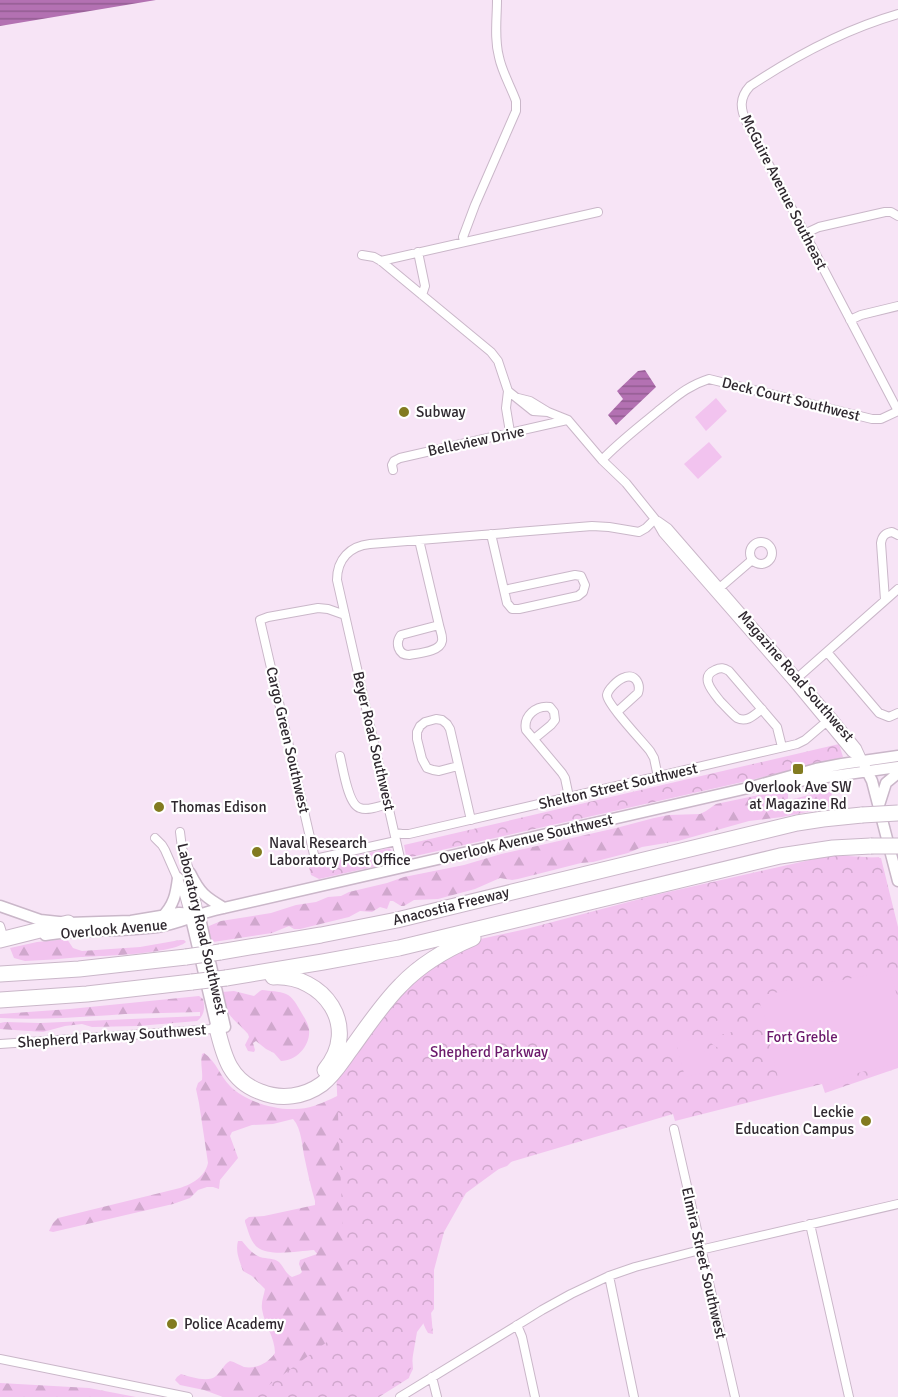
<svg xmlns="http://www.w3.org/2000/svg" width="898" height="1397" viewBox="0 0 898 1397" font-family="Signika,sans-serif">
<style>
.forest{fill:url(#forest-firs)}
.park{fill:url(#park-crowns)}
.garden{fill:#f2c3ef}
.water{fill:url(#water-rules)}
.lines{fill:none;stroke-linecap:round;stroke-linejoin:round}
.minor-casing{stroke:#cab7c9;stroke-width:10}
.tertiary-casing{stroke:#cab7c9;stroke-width:13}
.motorway-casing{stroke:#cab7c9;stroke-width:17}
.minor{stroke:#fff;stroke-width:8}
.tertiary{stroke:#fff;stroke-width:10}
.motorway{stroke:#fff;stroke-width:15}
.motorway-bridge-casing{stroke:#cab7c9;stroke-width:17;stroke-linecap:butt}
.motorway-bridge{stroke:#fff;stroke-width:15}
.poi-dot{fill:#827b20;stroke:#fff;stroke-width:2}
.labels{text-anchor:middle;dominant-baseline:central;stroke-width:4.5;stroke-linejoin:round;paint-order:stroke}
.street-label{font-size:15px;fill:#2f282f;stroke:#fff}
.poi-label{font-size:15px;fill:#2f282f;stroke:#fff;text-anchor:start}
.park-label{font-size:15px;fill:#6b196b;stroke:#fff}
</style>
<defs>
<pattern id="forest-firs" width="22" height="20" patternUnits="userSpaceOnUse" patternTransform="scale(1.5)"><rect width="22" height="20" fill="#f2c3ef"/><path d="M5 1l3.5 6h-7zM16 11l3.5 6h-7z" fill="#d0a8cd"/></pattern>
<pattern id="park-crowns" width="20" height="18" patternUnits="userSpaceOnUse" patternTransform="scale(1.5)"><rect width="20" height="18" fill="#f2c3ef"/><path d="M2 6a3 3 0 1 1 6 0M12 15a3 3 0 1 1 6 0" fill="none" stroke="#d0a8cd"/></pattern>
<pattern id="water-rules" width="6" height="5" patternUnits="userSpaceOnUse" patternTransform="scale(1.5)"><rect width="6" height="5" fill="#b371b2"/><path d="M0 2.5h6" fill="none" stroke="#925d91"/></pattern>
</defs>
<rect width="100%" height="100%" fill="#f7e4f6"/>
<path class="forest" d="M829,790L832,791L831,805L827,808L782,817L749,821L678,841L642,847L628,853L593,862L581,863L518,879L512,880L500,878L475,889L438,899L414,900L404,906H401L393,901H390L387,909L380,907L372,912L360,911L349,917L300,929H294L289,926L272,933L213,942L210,938L208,928L209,926L221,921L271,913L296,905L316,902L328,897L341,896L349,892L387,883L404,877L464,865L501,854L616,828L654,818L669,815L700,814L706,811L716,804L759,795L788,793V798L789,800Z
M879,857L898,936L513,1160L507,1166L496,1170L466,1192L444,1222L433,1270L430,1301L433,1334L428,1333C421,1322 420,1310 418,1298L412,1354L413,1369L409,1377L375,1397H223L204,1390L180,1385L175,1380L177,1377L181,1374C190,1377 209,1383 216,1376C222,1371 223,1365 230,1361C235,1362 239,1365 244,1367C257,1369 268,1363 275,1353C275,1337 264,1324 262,1309C261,1302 264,1295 265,1289L252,1276L243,1271C240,1261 235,1252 238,1241H242C247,1247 252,1254 260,1257C267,1259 274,1258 279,1262C284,1267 285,1273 292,1277L300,1274L302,1272L299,1264L300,1260L317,1254L314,1250C299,1251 269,1257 257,1247C250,1241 248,1230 245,1222V1220L249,1217L264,1216L315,1205V1201C311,1188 308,1174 305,1160C302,1147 302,1129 293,1119L273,1124L252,1125L232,1132L230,1136L238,1158L220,1180L219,1189L213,1187H207L198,1190L190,1198L173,1204L53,1232L49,1231L53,1223L58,1218L180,1188C192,1184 205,1177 208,1163L199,1103L196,1089L198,1083L202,1080C203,1071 200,1063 202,1054L204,1053C216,1061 220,1076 230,1086C245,1101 274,1110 295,1109C308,1109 320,1104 331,1099L810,865Z
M67,939L73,948L82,951L140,947L180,940H184L186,942C173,954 101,956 81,957C62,959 43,960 25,961L14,958L10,948L37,942Z
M262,990C270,991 279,991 286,994C293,997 297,1005 301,1012C304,1017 308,1023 309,1029C311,1045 297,1061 281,1061L274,1053L266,1049L256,1041L253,1043L255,1050L254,1052L248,1051L245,1045L249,1037L248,1034C232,1016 227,1019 222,992L234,991L254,996L260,991Z
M199,996L203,999C205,1008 205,1015 197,1021L138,1026L92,1027L82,1024L65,1026L43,1032L0,1029V1023L5,1022L40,1023L200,1016V1012C175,1013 150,1013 125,1014C84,1017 42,1020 0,1018V1014L70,1009Z
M0,1383L89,1388L136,1397H0Z"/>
<path class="park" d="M839,744L843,757L747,781L411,857L406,856L404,845Z
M389,848L393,851L395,858L390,863L319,879L311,875L309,867Z
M832,855L881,858L898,927V1068L825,1093L822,1084L675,1121L673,1114L507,1163L466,1193L444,1232L434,1270V1309L417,1332L409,1378L379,1397H253L347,1327L336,1068L413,963L444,947L526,929L655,895Z"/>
<path class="garden" d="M716,398L727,411L706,431L695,417Z
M709,442L722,457L698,479L684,464Z
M889,971L898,998V1063L782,1092L770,1047V1035L765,1018L762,1011L758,996Z
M723,1019L732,1023L736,1031L716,1036L719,1048C701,1041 705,1022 723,1019Z
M702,1037L705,1052H709L713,1070L685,1077L676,1043Z"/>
<path class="water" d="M0,0H156L0,26Z
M645,370L656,387L616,425L608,415L623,399L617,391L638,371Z"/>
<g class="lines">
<g class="minor-casing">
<path id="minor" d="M804,234L819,227L885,212H891L898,216
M464,242L463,237L475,205L516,111V101C511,87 502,72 499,57C494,38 497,19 497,0
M418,252L425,286L422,295
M362,255L374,257L381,261L491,352L498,361L508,391L533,411L548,412L530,401L518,398
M381,261L598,212
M850,320L861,315L898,306
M508,391L506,408L510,432
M548,412L568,420L602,460L626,483L655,519L663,533L793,682L851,752L863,761
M602,460C619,442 639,427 658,411C676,397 687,386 709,379L872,419H881L898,411L747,123C740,109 739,98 750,86C795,56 846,29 898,14
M393,470L392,465L394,461L400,458L567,420
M658,521L668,528L832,717L857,748L862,759
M491,534L507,603L512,609H519L578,596L583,592L585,585L581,576L575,575L504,590
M419,540L439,625
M750 553a11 11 0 1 1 22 0a11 11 0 1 1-22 0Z
M716,591L752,560
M885,600L881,543C882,536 885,533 892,532L898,535
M345,615L328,609L318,608L268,617L260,620L315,859L396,841
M439,625C440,630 443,636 442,641C440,652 419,653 409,655C398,655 395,643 401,635Z
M827,652L879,713L889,717L898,713
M795,680L898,589
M762,709C754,715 747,723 737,718C731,713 726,707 720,701C713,692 699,677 715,670C721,667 724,668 729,671L777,727L782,747
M617,712L638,693C641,684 635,672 623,678C618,680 608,689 607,695C606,703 643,742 650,751L654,758L658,777
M534,739L551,725L555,720L554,712L550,707C536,705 523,716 526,730L562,773L565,778L569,797
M340,756C343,768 348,805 360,808C368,811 380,806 388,804
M458,766L439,771L433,770L427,768L422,759L417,739V732L420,726L425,722L436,719L442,720L447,724L450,729L471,820
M180,832L182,848L190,873L199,914
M395,833L402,834H409L797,744L805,740L832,717
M155,838L162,845L165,850L183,891L189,913
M402,867L337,580C337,559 350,546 370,544L592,526L609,527L639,532L646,528L655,519
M0,926L4,939
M0,1044L202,1030L221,1028
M674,1129L735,1397
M810,1224L849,1397
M609,1276L634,1397
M517,1325L522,1337L535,1397
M0,1359L188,1397
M432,1377L437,1397
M400,1397L542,1310L571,1294L609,1276L635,1267L700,1250L898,1204"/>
</g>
<g class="tertiary-casing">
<path id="tertiary" d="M865,767L872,781L898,881
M784,783L898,767
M879,805L886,783L898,773
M190,873C200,893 205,897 224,908
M0,906L40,920L68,923L131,921L179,913L197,914
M190,914L217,1028
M199,914L225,1027
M162,917C174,905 176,894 178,878
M45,935C82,929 120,932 157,927C177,924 195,915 215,910L748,788L816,769L842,764L898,756"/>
</g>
<g class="motorway-casing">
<path id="motorway" d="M0,940L68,923
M220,952L321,935L397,920L797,823L823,819L862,815
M0,974L79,969L186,957
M273,977C324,974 361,1027 325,1070
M226,978L323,962L399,948L780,856L833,848L871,846
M0,1000L87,994L192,982
M217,1028C224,1057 230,1081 261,1092C281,1100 304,1097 322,1084C334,1075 342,1061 351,1049C367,1027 382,1004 401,985C421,964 447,949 473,938"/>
</g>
<use href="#minor" class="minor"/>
<use href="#tertiary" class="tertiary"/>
<use href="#motorway" class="motorway"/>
<g class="motorway-bridge-casing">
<path id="motorway-bridge" d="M862,815L898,813
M871,846H898
M186,957L220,952
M192,982L226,978"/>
</g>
<use href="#motorway-bridge" class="motorway-bridge"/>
</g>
<g class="poi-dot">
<circle cx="404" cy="412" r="6"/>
<rect x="792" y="763" width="12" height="12" rx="3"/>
<circle cx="159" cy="807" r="6"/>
<circle cx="257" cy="852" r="6"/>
<circle cx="866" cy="1121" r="6"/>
<circle cx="172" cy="1324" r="6"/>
</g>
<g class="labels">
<g class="street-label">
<text transform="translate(784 192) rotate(63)">McGuire Avenue Southeast</text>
<text transform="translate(791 399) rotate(14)">Deck Court Southwest</text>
<text transform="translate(476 441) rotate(-12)">Belleview Drive</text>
<text transform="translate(796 676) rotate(49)">Magazine Road Southwest</text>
<text transform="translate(288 740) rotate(77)">Cargo Green Southwest</text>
<text transform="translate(374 741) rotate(77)">Beyer Road Southwest</text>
<text transform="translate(618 786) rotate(-13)">Shelton Street Southwest</text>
<text transform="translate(526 839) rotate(-13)">Overlook Avenue Southwest</text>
<text transform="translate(451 906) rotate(-14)">Anacostia Freeway</text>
<text transform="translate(114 929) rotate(-5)">Overlook Avenue</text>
<text transform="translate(202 929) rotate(77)">Laboratory Road Southwest</text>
<text transform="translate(112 1036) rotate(-4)">Shepherd Parkway Southwest</text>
<text transform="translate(704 1263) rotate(77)">Elmira Street Southwest</text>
</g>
<g class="poi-label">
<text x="416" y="412">Subway</text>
<text x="798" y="787" text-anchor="middle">Overlook Ave SW<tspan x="798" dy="17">at Magazine Rd</tspan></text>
<text x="171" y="807">Thomas Edison</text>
<text x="269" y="843">Naval Research<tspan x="269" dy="17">Laboratory Post Office</tspan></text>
<text x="854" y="1112" text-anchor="end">Leckie<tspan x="854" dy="17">Education Campus</tspan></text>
<text x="184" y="1324">Police Academy</text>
</g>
<g class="park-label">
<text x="802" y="1037">Fort Greble</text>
<text x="489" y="1052">Shepherd Parkway</text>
</g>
</g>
</svg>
